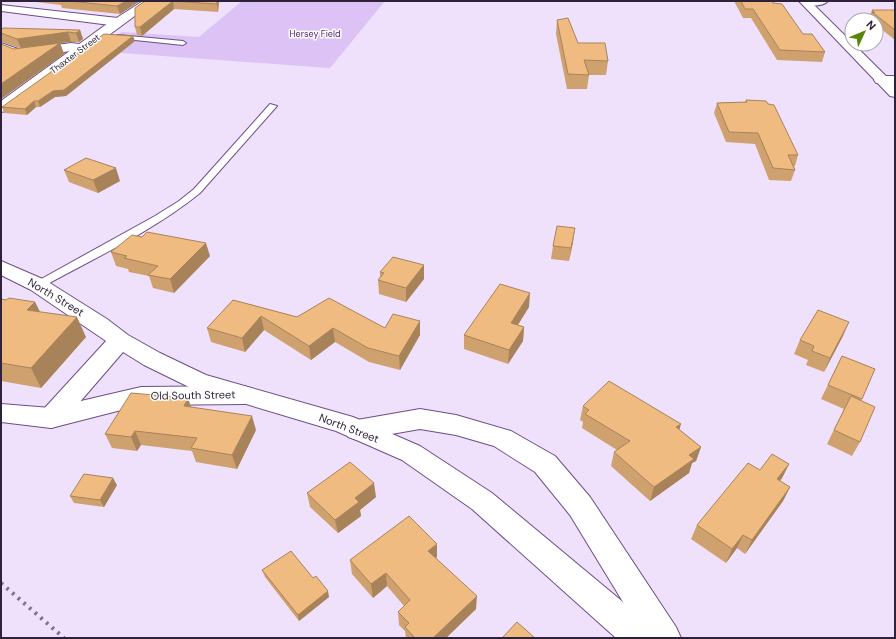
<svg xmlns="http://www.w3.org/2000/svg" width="896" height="639" viewBox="0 0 896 639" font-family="'DM Sans',sans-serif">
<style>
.green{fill:#dcc2f5}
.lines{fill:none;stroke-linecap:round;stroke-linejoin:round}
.lane-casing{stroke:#6d4e87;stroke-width:2}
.street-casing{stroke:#6d4e87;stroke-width:2}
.secondary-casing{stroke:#6d4e87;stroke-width:2}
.lane{fill:#fff;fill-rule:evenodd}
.street{fill:#fff;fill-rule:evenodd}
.secondary{fill:#fff;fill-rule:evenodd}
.rail{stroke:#7e708a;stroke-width:4;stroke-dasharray:2.5 5;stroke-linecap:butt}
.wall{fill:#cea16f}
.shaded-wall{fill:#a8835a}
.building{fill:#f0bb81;stroke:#a8835a}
.labels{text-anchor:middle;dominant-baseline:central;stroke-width:3;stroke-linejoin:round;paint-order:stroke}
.far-park-label{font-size:9px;fill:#4e1c6e;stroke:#fff}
.far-street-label{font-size:9px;fill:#2f213a;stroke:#fff}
.street-label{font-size:11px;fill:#2f213a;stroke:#fff}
</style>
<rect width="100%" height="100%" fill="#efe1fc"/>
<path class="green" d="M242,1H385L330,68L95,51L122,32L199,37Z"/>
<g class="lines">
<g class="lane-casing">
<path id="lane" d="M118,35L183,41L186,43L183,45L116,38V36Z
M270,104L277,106L200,193C153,231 95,258 42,287H34L32,285L34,283L155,216L179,201L194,189Z"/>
</g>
<g class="street-casing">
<path id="street" d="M799,1H828C823,7 804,7 799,1Z
M1,5L118,18L124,22L118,26L1,11Z
M1,43L21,50L71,43L87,45L89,48L83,52L71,51L19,58L1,51Z
M881,76H895V84L876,83L874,80L876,77Z
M244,386L253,389L256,395L253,401L244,404L141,405L51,428L1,422V404L51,408L141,387Z
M420,409L456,415L511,431L555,456L590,497L676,627L681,638H645L570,515L535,472L494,446L456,435L420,429L357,440L348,437L344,430L348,423L357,420Z"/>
</g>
<g class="secondary-casing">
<path id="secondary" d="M143,1H155L6,111L1,112V101L104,26Z
M799,1H810L895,85V97L890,96Z
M1,261L45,280L107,319L128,335L160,353L206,375L353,417L420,446L492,493L653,627L658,638H616L472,509L402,460L336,431L189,387L144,365L123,352L60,425L51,428L42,425L38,418L42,411L106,341L31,290L1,275Z"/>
</g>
<use href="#lane" class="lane"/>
<use href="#street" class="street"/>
<use href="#secondary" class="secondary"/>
<path class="rail" d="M1,583L64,638"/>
</g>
<path class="wall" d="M36,1H140L120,14L62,8L61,5L36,2Z
M145,1H219L218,12L174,9L142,36L137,35L135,27Z
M734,1H772L803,34L825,52L822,62L777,60L751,18H743Z
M872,10H895V40L876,25V20H870V18H869Z
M557,20L578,43L608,61L606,75H589L587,89H567L556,34Z
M1,30H80L83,39L79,42H71L60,43L64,54L1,99V44L14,49L20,48L2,42L1,40Z
M135,41L66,96L55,97L40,107H36L27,115L4,113L2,107Z
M746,100L798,155L795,166H794L795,170L791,181L769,180L755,144L726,142L714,113L717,103L745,102Z
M64,170L120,181L98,193L69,182Z
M573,242L569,261L551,259L553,246Z
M111,252L210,256L174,293L153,288L149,276L129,272L128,269L116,266Z
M424,265V279L406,302L379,294L378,280L380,277V272Z
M1,299L35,302L40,312L86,337L41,388L1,381Z
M233,300L297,317L385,328L420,335L400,370L369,362L335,342L311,360L264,330L245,352L211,342L207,328Z
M529,307L518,325L524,327L523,341L508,364L464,349V335Z
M843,336L824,372L806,365L808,360L794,354L800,340Z
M842,356L875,369L861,401L860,442L852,456L827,444L844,409L821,399Z
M583,406L680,430L701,447L696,461L692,463L689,473L650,501L611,466L614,452L617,450L582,428L583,422L580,420Z
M191,407L256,430L237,469L196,462L192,451L141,445L137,451L112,448L105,434Z
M789,464L782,478L780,481L790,487L783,501L745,554L737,548L726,563L691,539L697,525L760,470Z
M117,485L104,507L74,503L70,496Z
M307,493L376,497L360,510L361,516L338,533L310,507Z
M437,557L436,558L476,609L446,638H406L405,631L399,625L398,612L404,606L387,586L373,598L352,574L350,560Z
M262,570L313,578L329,597L299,621L265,577Z"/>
<path class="shaded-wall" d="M126,1H140L120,14L117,6Z
M173,1L174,9L142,36L140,27Z
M217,1H219L218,12L217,4Z
M80,30L83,39L79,42L76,33Z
M68,32L71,42L60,43L64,54L1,99V84L21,48L17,39Z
M133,36L135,41L66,96L55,97L40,107L38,101Z
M34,101L36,107L27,115L25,109Z
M116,168L120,181L98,193L93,180Z
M575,228L573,242L569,261L571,248Z
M206,243L210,256L174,293L170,279Z
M424,265V279L406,302V288Z
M530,293L529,307L510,337L511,323Z
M35,302L45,322L27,310Z
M261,316L264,330L245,352L242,338Z
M77,317L86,337L41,388L31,368Z
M420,321V335L400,370L399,356Z
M849,322L843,336L824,372L830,358Z
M524,327L523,341L508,364L509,350Z
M333,328L335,342L311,360L309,346Z
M188,398L193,413L184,406Z
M252,416L256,430L237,469L232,455Z
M681,424L677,438L676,427Z
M135,431L141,445L137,451L131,437Z
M701,447L696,461L692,463L689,473L650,501L654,487L689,455Z
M789,464L782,478L770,494L777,479Z
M113,478L117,485L104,507L100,500Z
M374,483L376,497L360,510L361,516L338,533L335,520L355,498Z
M790,487L783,501L745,554L752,540Z
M743,535L737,548L726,563L732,549Z
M437,544V557L428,564V551Z
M386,573L387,586L373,598L371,584Z
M328,591L329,597L299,621L298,615Z
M477,596L476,609L446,638H433Z"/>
<path class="building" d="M69,1H126L117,6Z
M145,1H217V4L173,1L140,27H135V8Z
M741,1H772L773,3L782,4L803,34H812L825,52L780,50L753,9H745Z
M872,10H895V30L872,12L875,13Z
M568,18L578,43H605L608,61L584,60L589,75L568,74L557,20Z
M3,28L80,30L76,33L68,32L17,39L1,33V30Z
M104,34L133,36L64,90L53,91L38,101H34L25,109L2,107Z
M60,43L1,84V44L14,49Z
M746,100L766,101L768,104L774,105L798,155H788L795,170L773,168L758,133L729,132L717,103L747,102Z
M86,158L116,168L93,180L64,170Z
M557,226L575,228L571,248L553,246Z
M147,232L206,243L170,279L148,275L158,266L124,258L127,256L111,252L132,235L142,237Z
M393,257L424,265L406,288L378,280L384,273L380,272Z
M500,284L530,293L511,323L524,327L509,350L464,335Z
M9,298L35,302L27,310L77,317L31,368L1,363V299L6,300Z
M329,298L385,328L393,314L420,321L399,356L368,348L333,328L309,346L261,316L242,338L207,328L233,300L297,317Z
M818,310L849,322L830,358L812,351L814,346L800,340Z
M842,356L875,369L862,399L828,385Z
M609,381L681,424L676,427L701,447L689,455L694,459L654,487L614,452L630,441L585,414L589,410L583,406Z
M131,393L188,398L184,406L252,416L232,455L191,448L197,438L135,431L131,437L105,434Z
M851,396L875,407L860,442L834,430Z
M772,454L789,464L777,479L790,487L752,540L743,535L732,549L697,525L748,463L760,470Z
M350,462L374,483L355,498L359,502L335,520L307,493Z
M84,474L113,478L100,500L70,496Z
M409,516L437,544L428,551L477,596L433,638H415L405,627L409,623L398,612L410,600L386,573L371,584L350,560Z
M291,551L313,578L316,576L328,591L298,615L262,570Z
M517,622L535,638H502Z"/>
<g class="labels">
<g class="far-park-label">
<text x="315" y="34">Hersey Field</text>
</g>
<g class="far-street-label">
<text transform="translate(75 54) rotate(-37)">Thaxter Street</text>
</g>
<g class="street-label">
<text transform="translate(56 297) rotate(31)">North Street</text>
<text transform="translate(193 395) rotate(-1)">Old South Street</text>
<text transform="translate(349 428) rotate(21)">North Street</text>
</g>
</g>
<rect width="896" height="639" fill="none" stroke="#2f213a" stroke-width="4"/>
<g transform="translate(864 32) rotate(46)"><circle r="19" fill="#ffffff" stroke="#aca6b0"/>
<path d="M0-3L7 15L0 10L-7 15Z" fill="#5b840b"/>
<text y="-6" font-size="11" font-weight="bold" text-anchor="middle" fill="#2f213a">N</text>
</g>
</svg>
